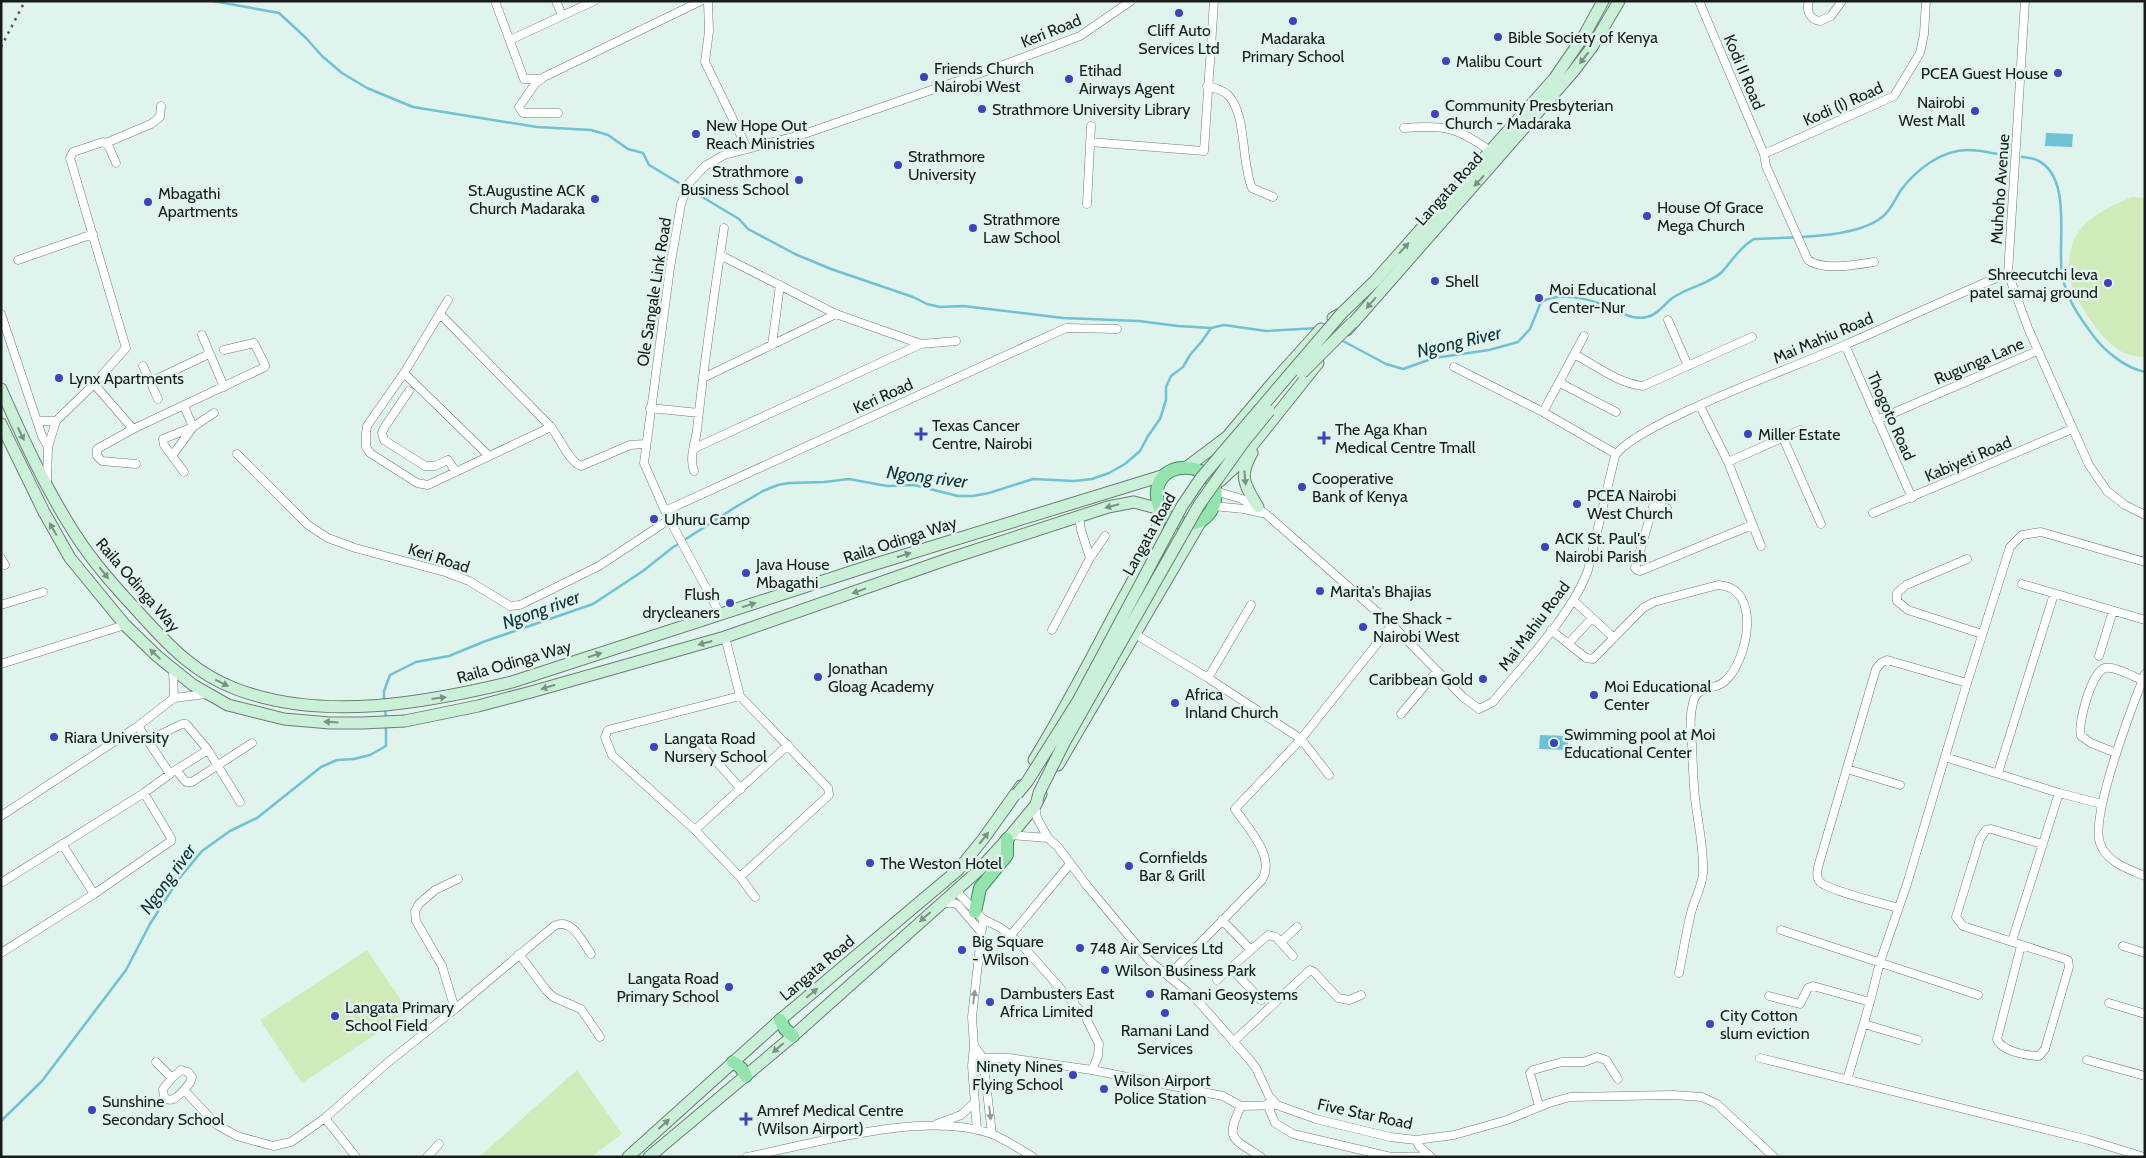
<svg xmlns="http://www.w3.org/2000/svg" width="2146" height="1158" viewBox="0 0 2146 1158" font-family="Cabin,sans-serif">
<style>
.green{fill:#d0eaba}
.water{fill:#6fc2d3}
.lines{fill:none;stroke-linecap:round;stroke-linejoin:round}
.stream{stroke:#6fc2d3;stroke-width:2.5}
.street-casing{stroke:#6c7c76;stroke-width:9}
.secondary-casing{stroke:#6c7c76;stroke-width:13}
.primary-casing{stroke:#3a9259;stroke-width:14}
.street{stroke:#fff;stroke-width:8}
.secondary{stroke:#caf1d7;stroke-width:11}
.primary{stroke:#94e3af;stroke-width:12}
.rail{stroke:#525c59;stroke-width:2.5;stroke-dasharray:2.5 5;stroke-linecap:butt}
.secondary-bridge-casing{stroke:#6c7c76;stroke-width:13;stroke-linecap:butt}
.secondary-bridge{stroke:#caf1d7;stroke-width:11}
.oneway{fill:#799282}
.oneway2{fill:#979998}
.poi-dot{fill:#3e43b7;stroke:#e0f3ec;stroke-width:2}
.labels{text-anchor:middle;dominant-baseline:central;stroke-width:5;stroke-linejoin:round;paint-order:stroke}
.poi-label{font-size:16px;fill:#171d1b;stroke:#e0f3ec;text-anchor:start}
.street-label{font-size:16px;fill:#171d1b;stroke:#e0f3ec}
.water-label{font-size:18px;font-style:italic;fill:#0a333b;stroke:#e0f3ec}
</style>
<rect width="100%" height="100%" fill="#e0f3ec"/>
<path class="green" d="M2132,197L2145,198V357C2138,357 2128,355 2122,352C2101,341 2072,297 2069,274C2068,264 2070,249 2074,240C2083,218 2111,206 2132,197Z
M367,950L409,1012L302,1083L260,1020Z
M577,1070L622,1134L591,1157H479Z"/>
<path class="water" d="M2046,133L2073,134L2072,147L2045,146Z
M1540,735L1568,736V750L1539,749Z"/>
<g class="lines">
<path class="stream" d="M213,1L279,13L306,38L322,56L342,73L367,88L413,107L537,127L591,130L608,135L628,149L643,153L649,165L739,219L748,229L795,254L831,269L913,297L927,304L940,307L963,306L1063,318L1139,321L1178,326L1211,328L1224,325L1266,331L1318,328
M2022,157C2027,158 2033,158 2037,160C2073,177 2057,243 2062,274C2066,299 2080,318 2095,338C2107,353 2126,368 2145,372
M1343,341L1386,364L1403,369L1434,358L1489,350L1518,342L1530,329L1541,302C1558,292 1586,298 1604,305C1618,310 1631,321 1647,317C1657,315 1664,305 1671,299C1687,287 1708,285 1722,272C1733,260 1739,248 1754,239C1789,237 1848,239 1878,220C1889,214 1894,201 1901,190C1916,170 1941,150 1968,150C1982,150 1995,154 2009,156
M384,702V691L390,675L416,662L449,656L483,642L593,604L643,571L672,548L734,508L763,491L778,485L789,483L824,482L849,479L887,486L914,485L958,496H973L989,493L1033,479L1074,481L1092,479L1109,473L1125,464L1140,451L1148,436L1160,419L1166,400V387L1171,376L1183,367L1190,355L1202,341L1211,328
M385,707L386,719
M1,1121L42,1081L126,970L150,924L178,880L202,851L230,831L257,818L321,767L337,760L354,759L370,755L386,746V725"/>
<g class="street-casing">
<path id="street" d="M495,1L524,79H539
M556,1L562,15
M708,1L709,31L705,62L747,148
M1699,1L1764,154L1766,166L1808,260C1823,271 1856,265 1874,262
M1809,1C1806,11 1809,19 1820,21L1831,16L1842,1
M2025,1L2008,273L2028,328L2089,465L2107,491L2125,505L2145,515
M510,40L594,1
M1207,86C1215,88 1223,90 1228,95C1247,114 1241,163 1252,188L1273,197
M558,113H523L519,107L535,84L544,77L701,1
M1404,128C1445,125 1457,127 1490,151
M1090,142L1204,151L1214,1
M106,143L151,124L160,117L161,106
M1764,154L1894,96L1920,53L1924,34L1926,1
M1087,204L1091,126
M720,255L836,314L921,344L956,341
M18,260L93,234
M448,300L404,373L367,426L366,434V447L370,453L417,483L428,485L551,427
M1,314L42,436L48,447
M441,315L551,427C559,437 570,463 581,466L630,445L645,444
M1668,320L1688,366
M202,335L224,387
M772,345L780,285
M1845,345L1912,498
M1576,355C1596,366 1620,384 1643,386L1752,337
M143,366L158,399
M1454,367L1543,412L1616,454
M404,373L489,456
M703,378L836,314
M150,382L209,354
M1560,383L1616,412
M94,384L133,429
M409,391L384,428L382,433L384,440L425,466H435L448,460L456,472
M1700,406L1728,462L1761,546
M650,408L699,413
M1543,412L1584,336
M1877,420L2037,351
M37,421H56
M1783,438L1821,524
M695,448L921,344
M237,454L308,525L328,538L355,548L445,572L469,581L510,606L520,605L599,566L670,519
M172,456L193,427L184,406
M1728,462L1800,430
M136,464L102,461L97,456V449L133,429L265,367V365L254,343L224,350
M694,471C689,459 695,443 697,430C704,362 714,295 724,228
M184,472L164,445L163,439L193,427L214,413
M47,483L48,447L56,421L94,384L126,348L70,158L73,152L103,142L108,145L116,163
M1215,491L1242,499L1266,514L1392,625L1463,697L1479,709L1493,702C1522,666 1573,613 1588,570L1615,456C1634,424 1803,364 1845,345C1900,321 1953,296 2008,273
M1213,506L1244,509L1262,513
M1667,508L1657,505L1653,507L1635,568L1637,570L1640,571L1752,525
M665,511L1066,328L1117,329
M1873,513L2072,429
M1,558L5,565L1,566
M1090,558L1105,536
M1967,559L1906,585L1897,593V601L1908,610L1982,634
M2022,584L2145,620
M1573,600L1614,638
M1,605L43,592
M1251,605L1208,678L1301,739L1329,775
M720,614L665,511L644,463L670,268L681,204L689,183L705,166L724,155L804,134L998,67L1080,36L1131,1
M1052,630L1090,558L1081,530L1079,517
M1551,630L1586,658L1593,659L1643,608L1654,602L1718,585C1763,587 1748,661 1725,681C1715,691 1697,684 1693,703C1689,717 1691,731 1692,745C1693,763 1693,781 1695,798C1698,824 1704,847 1703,873C1702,887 1694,900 1691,913C1686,933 1683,953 1679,973
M1135,634L1208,678
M725,637L740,696L828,788L829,795L740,877
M1569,643L1592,618
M2099,656L2113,611
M1,664L125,625
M173,670L174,698
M2145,674C2133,704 2090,816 2100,843C2106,862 2128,869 2145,876
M740,696L608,730L605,737L612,755L695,830L740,877L755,897
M1401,714L1437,671
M159,735L182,724H186L208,750L240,802
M700,743L741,789
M2116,753L2091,743L2081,736C2077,724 2092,671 2105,668C2115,666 2132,676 2142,680
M1945,757L2059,793L2102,804
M1847,769L1900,785
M176,770L186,782H192L252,743
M174,771L208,750
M1998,773L2054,594
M1035,806L1037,818L1048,838L1058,847L1088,887L1150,961L1197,1000L1249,1059L1256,1068L1269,1096L1277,1105L1316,1119L1390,1137L1416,1140L1454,1135L1507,1120L1549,1103L1570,1097L1673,1095L1702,1097L1717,1104L1774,1157
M1,816L138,726L174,698L206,694
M695,830L788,745
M1011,835L1048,838
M1,883L144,793L170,774L138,726
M956,891L983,919L1001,928L1021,944L1085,1016L1099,1044L1098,1056L1092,1070
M94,894L171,841V838L144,793
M941,903H954L958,905L981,932
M1898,908C1882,903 1830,891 1820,882C1816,878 1817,872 1818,867L1876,669L1881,663L1887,660L1967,683
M1222,920L1250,949
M1781,930L1978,995
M1011,935L1070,864
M2012,941L2059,793
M1281,942L1297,927
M2021,946L1997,1039C2001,1051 2027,1056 2039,1056L2045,1049L2069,967L2068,960L1963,926L1956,917L1980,839L1986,830L1991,829L2042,844
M2123,946L2145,953
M1,953L94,894L62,844
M519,954L546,990L553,997L581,1009L600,1037
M1231,968L1261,1000
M1168,976L1262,880C1276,856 1248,829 1235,809L1301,739L1392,625
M1217,980L1268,935L1276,937L1293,956
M1769,996L1800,1004L1808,988L1813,986L1870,1002
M2109,1003L2145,1014
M455,1009L442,966L416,921L415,911L419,904L435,890L458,879
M1864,1024L1918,1040
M1233,1042L1310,970L1314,972L1338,998L1349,1000L1361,995
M974,1046L983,1058L992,1134
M1760,1058L2089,1140L2144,1157
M2087,1060L2145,1076
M156,1062L172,1078L163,1089L164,1097C172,1104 178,1096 184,1090L217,1125L237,1136L273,1146L291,1142L325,1118
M972,1066L983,1058H1009L1092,1070L1223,1096L1241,1106L1277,1105
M172,1078L181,1070L188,1072L192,1077L190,1083L184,1090
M1847,1080L1870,1002L1880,962L1907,884L1967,683L2010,547L2022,535L2041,532L2145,562
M1267,1104L1275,1123L1293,1134L1391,1157
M1241,1106C1225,1140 1232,1138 1261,1157
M1539,1106L1530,1073L1533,1070L1562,1062H1584L1597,1057L1606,1060L1618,1079
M937,1124L961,1115L975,1102
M977,1130L972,1066L974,1046L972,1017L983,919
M1416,1140L1419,1146L1431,1157
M356,1157L325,1118L386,1064L455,1009L554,926C572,917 582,941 591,954
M427,1157L439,1144
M747,1157C815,1143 923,1111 989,1133C1004,1138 1019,1149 1033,1157
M1393,1157L1429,1156"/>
</g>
<g class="secondary-casing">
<path id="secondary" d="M1333,318L1342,313L1375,281L1554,79L1585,34L1603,1
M1347,330L1573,72L1592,47L1619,1
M1,389C23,439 46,489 75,534C94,564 118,590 142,616C170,647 196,674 236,689C323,722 425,703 512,682L869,566L1165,475
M1,424L44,512L70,558L125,625L157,656L193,685L228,705L284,719L330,723H362L405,721L478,706L531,692L725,637L951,558L1108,507L1134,502L1160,509L1162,512C1151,553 1131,583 1112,619C1087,667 1062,714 1034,760
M1252,453C1238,477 1245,485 1258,507
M1187,467L1227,437L1275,380L1321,329
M1220,481L1235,467L1318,363
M1058,765L1201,521
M628,1157L780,1020L958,870L984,838L1021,786
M649,1157L793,1036L979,870L1011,835L1035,806L1041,794"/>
</g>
<g class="primary-casing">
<path id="primary" d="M1160,509C1139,453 1232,456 1213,507C1203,530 1176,527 1162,512
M975,912L980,888L1007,855V839
M780,1020L785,1029L793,1036
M733,1062L741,1068L746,1076"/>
</g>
<use href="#street" class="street"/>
<use href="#secondary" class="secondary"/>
<use href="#primary" class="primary"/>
<path class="rail" d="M1,47L25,1"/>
<g class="secondary-bridge-casing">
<path id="secondary-bridge" d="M1302,373L1352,323
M1017,794L1027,782L1078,701L1182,506L1201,478L1342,313
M1037,801L1039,793L1064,743L1199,505L1243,443L1269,411"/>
</g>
<use href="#secondary-bridge" class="secondary-bridge"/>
</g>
<defs><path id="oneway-solid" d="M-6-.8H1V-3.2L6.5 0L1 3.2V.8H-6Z" transform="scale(1.25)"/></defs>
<g class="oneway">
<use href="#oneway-solid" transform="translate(1584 58) rotate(128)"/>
<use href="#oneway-solid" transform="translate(1479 181) rotate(132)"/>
<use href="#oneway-solid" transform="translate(1404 248) rotate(-48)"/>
<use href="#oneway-solid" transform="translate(1371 303) rotate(131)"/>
<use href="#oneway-solid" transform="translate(21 434) rotate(65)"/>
<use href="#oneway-solid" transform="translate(1245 478) rotate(85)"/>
<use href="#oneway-solid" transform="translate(1112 506) rotate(166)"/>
<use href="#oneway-solid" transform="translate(53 529) rotate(-120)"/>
<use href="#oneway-solid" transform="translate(904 555) rotate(-17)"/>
<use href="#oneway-solid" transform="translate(104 573) rotate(52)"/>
<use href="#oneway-solid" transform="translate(859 591) rotate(160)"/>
<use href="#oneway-solid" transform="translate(749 605) rotate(-17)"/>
<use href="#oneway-solid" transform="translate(705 643) rotate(165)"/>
<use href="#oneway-solid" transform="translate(155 654) rotate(-137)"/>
<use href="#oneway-solid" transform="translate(595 655) rotate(-18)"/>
<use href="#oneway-solid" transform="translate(222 683) rotate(26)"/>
<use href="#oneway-solid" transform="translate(548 687) rotate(163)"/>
<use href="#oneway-solid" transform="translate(439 698) rotate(-7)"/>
<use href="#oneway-solid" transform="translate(331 722) rotate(-177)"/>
<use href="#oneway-solid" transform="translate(984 838) rotate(-52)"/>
<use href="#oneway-solid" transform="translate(925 917) rotate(139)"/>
<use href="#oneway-solid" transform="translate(812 993) rotate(-40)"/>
<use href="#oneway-solid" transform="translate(778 1048) rotate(139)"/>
<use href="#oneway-solid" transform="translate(664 1124) rotate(-42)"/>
</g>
<g class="oneway2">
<use href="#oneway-solid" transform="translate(974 997) rotate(-83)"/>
<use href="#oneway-solid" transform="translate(990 1113) rotate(84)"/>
</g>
<g class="poi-dot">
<circle cx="1179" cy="13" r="5"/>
<circle cx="1293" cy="21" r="5"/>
<circle cx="1498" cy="37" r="5"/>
<circle cx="1446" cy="61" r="5"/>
<circle cx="2058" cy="73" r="5"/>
<circle cx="924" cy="77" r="5"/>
<circle cx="1069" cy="79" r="5"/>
<circle cx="982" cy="109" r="5"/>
<circle cx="1975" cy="111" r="5"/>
<circle cx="1435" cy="114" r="5"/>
<circle cx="696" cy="134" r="5"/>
<circle cx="898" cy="165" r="5"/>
<circle cx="799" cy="180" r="5"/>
<circle cx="595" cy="199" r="5"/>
<circle cx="148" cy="202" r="5"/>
<circle cx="1647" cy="216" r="5"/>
<circle cx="973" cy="228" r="5"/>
<circle cx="1435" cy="281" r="5"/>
<circle cx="2108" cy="283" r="5"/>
<circle cx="1539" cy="298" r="5"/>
<circle cx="59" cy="378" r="5"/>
<path d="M918.5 426.5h5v5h5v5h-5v5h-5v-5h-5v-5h5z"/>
<circle cx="1748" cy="434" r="5"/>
<path d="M1321.5 430.5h5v5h5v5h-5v5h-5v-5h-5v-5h5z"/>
<circle cx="1302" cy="487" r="5"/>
<circle cx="1577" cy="504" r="5"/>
<circle cx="654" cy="519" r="5"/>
<circle cx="1545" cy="547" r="5"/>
<circle cx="746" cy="573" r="5"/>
<circle cx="1320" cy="591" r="5"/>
<circle cx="730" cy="603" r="5"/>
<circle cx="1363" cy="627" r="5"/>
<circle cx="818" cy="677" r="5"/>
<circle cx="1483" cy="679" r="5"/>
<circle cx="1594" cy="695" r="5"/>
<circle cx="1175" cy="703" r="5"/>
<circle cx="54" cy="737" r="5"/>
<circle cx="1554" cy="743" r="5"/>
<circle cx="654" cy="747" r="5"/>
<circle cx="870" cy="863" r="5"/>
<circle cx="1129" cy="866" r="5"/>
<circle cx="1080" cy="948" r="5"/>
<circle cx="962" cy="950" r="5"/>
<circle cx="1105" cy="970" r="5"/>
<circle cx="729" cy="987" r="5"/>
<circle cx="1150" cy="994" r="5"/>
<circle cx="990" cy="1002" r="5"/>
<circle cx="1165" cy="1013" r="5"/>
<circle cx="335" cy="1016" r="5"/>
<circle cx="1710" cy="1024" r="5"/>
<circle cx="1073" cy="1075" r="5"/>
<circle cx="1104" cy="1089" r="5"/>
<circle cx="92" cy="1110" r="5"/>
<path d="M743.5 1111.5h5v5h5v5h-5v5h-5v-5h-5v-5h5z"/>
</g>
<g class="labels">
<g class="poi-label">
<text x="1179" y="30" text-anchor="middle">Cliff Auto<tspan x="1179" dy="18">Services Ltd</tspan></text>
<text x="1508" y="37">Bible Society of Kenya</text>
<text x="1293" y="38" text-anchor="middle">Madaraka<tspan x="1293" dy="18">Primary School</tspan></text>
<text x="1456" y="61">Malibu Court</text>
<text x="934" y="68">Friends Church<tspan x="934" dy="18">Nairobi West</tspan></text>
<text x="1079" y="70">Etihad<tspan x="1079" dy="18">Airways Agent</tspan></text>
<text x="2048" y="73" text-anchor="end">PCEA Guest House</text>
<text x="1965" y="102" text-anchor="end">Nairobi<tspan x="1965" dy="18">West Mall</tspan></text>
<text x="1445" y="105">Community Presbyterian<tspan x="1445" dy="18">Church - Madaraka</tspan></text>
<text x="992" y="109">Strathmore University Library</text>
<text x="706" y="125">New Hope Out<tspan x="706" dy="18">Reach Ministries</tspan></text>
<text x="908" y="156">Strathmore<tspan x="908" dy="18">University</tspan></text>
<text x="789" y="171" text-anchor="end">Strathmore<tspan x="789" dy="18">Business School</tspan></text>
<text x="585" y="190" text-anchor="end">St.Augustine ACK<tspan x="585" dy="18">Church Madaraka</tspan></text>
<text x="158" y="193">Mbagathi<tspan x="158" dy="18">Apartments</tspan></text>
<text x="1657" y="207">House Of Grace<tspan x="1657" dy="18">Mega Church</tspan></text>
<text x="983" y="219">Strathmore<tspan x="983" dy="18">Law School</tspan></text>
<text x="2098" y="274" text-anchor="end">Shreecutchi leva<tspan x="2098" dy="18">patel samaj ground</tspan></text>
<text x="1445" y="281">Shell</text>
<text x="1549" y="289">Moi Educational<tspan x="1549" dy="18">Center-Nur</tspan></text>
<text x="69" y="378">Lynx Apartments</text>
<text x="932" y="425">Texas Cancer<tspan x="932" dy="18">Centre, Nairobi</tspan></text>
<text x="1335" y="429">The Aga Khan<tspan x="1335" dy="18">Medical Centre Tmall</tspan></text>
<text x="1758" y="434">Miller Estate</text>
<text x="1312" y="478">Cooperative<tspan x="1312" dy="18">Bank of Kenya</tspan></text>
<text x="1587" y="495">PCEA Nairobi<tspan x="1587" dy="18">West Church</tspan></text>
<text x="664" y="519">Uhuru Camp</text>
<text x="1555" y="538">ACK St. Paul's<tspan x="1555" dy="18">Nairobi Parish</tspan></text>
<text x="756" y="564">Java House<tspan x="756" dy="18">Mbagathi</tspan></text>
<text x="1330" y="591">Marita's Bhajias</text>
<text x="720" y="594" text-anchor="end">Flush<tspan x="720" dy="18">drycleaners</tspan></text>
<text x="1373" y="618">The Shack -<tspan x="1373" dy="18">Nairobi West</tspan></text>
<text x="828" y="668">Jonathan<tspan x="828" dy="18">Gloag Academy</tspan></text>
<text x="1473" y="679" text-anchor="end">Caribbean Gold</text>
<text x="1604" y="686">Moi Educational<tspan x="1604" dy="18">Center</tspan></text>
<text x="1185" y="694">Africa<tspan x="1185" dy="18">Inland Church</tspan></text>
<text x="1564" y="734">Swimming pool at Moi<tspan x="1564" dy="18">Educational Center</tspan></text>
<text x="64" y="737">Riara University</text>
<text x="664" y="738">Langata Road<tspan x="664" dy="18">Nursery School</tspan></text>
<text x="1139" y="857">Cornfields<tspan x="1139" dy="18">Bar &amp; Grill</tspan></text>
<text x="880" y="863">The Weston Hotel</text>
<text x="972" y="941">Big Square<tspan x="972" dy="18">- Wilson</tspan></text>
<text x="1090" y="948">748 Air Services Ltd</text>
<text x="1115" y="970">Wilson Business Park</text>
<text x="719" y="978" text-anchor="end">Langata Road<tspan x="719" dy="18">Primary School</tspan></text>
<text x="1000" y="993">Dambusters East<tspan x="1000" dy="18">Africa Limited</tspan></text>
<text x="1160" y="994">Ramani Geosystems</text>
<text x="345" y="1007">Langata Primary<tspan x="345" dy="18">School Field</tspan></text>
<text x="1720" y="1015">City Cotton<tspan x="1720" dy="18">slum eviction</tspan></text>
<text x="1165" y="1030" text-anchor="middle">Ramani Land<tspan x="1165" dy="18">Services</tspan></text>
<text x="1063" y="1066" text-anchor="end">Ninety Nines<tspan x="1063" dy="18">Flying School</tspan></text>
<text x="1114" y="1080">Wilson Airport<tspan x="1114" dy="18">Police Station</tspan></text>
<text x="102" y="1101">Sunshine<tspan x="102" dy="18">Secondary School</tspan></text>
<text x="757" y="1110">Amref Medical Centre<tspan x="757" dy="18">(Wilson Airport)</tspan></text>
</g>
<g class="street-label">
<text transform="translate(1051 31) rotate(-22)">Keri Road</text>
<text transform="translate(1744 72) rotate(67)">Kodi II Road</text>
<text transform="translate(1843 104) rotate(-24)">Kodi (I) Road</text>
<text transform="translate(1449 189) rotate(-48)">Langata Road</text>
<text transform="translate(2000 189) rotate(-86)">Muhoho Avenue</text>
<text transform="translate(654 292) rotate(-81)">Ole Sangale Link Road</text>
<text transform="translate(1823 338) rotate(-23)">Mai Mahiu Road</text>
<text transform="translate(1979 361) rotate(-23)">Rugunga Lane</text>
<text transform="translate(883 396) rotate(-24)">Keri Road</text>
<text transform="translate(1891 416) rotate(66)">Thogoto Road</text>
<text transform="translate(1968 459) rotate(-23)">Kabiyeti Road</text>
<text transform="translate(1149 534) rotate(-61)">Langata Road</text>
<text transform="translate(900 540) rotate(-18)">Raila Odinga Way</text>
<text transform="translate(439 558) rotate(18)">Keri Road</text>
<text transform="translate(138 585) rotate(49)">Raila Odinga Way</text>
<text transform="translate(1534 626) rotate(-53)">Mai Mahiu Road</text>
<text transform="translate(514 662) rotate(-16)">Raila Odinga Way</text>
<text transform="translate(817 968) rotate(-40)">Langata Road</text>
<text transform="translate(1365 1114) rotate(12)">Five Star Road</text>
</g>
<g class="water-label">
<text transform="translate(1459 342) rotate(-13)">Ngong River</text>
<text transform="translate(927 477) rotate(7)">Ngong river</text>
<text transform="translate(541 610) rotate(-20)">Ngong river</text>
<text transform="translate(168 879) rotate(-54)">Ngong river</text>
</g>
</g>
<rect width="2146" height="1158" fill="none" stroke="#171d1b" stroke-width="5"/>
</svg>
